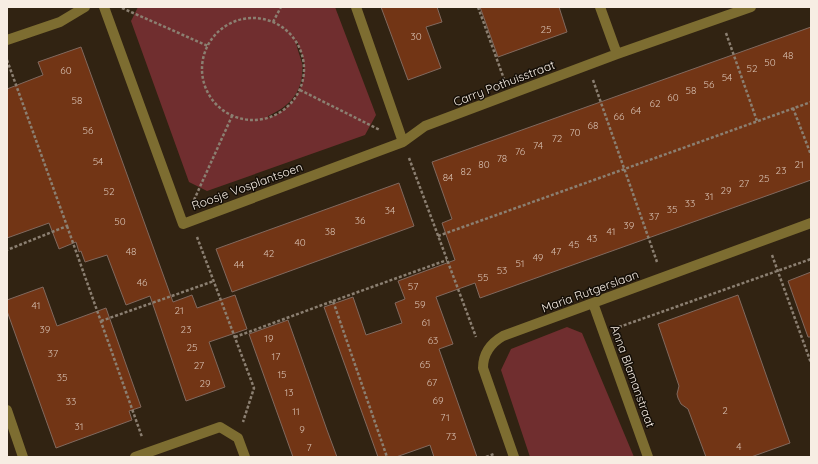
<svg xmlns="http://www.w3.org/2000/svg" width="818" height="464" viewBox="0 0 818 464" font-family="Quicksand,sans-serif">
<style>
.green{fill:#702e2f;fill-rule:evenodd}
.building{fill:#723515;stroke:#81695e}
.lines{fill:none;stroke-linecap:round;stroke-linejoin:round}
.path{stroke:#8b7f71;stroke-width:2.5;stroke-dasharray:3 2;stroke-linecap:butt}
.minor{stroke:#7d6d31;stroke-width:10}
.labels{text-anchor:middle;dominant-baseline:central;stroke-width:3;stroke-linejoin:round;paint-order:stroke}
.number-label{font-size:10px;fill:#d6bfb0}
.street-label{font-size:12px;fill:#f7ede3;stroke:#140e07}
</style>
<rect width="100%" height="100%" fill="#312312"/>
<path class="green" d="M138,7H335L376,115L365,135L207,191L189,182L131,21ZM296,39C299,47 304,57 304,66C305,90 291,109 269,118L268,116C286,108 300,96 302,75C302,71 303,67 302,63C300,55 296,47 296,39Z
M567,327L582,333L634,457H530L501,370L511,349Z"/>
<path class="building" d="M381,7H437L442,22L426,27L441,68L408,80Z
M480,7H559L567,32L498,57Z
M811,27V180L480,298L475,283L436,297L453,344L439,349L477,457H434L430,445L396,457H378L324,307L353,297L366,335L402,323L395,303L405,299L398,281L455,260L442,223L452,219L432,162Z
M81,47L173,302L192,295L197,308L235,295L247,329L209,342L225,387L186,401L150,296L126,305L107,255L85,262L81,251L79,252L76,242L59,249L49,223L7,238V89L43,75L38,62Z
M399,183L414,226L232,292L216,249Z
M811,272V337H808L788,281Z
M43,287L57,326L106,308L141,407L129,411L132,420L56,448L7,311V300Z
M738,295L790,443L751,457H706L688,409L681,404L678,398L677,394L679,386L658,324Z
M288,320L327,430L337,457H293L249,334Z"/>
<g class="lines">
<path class="path" d="M478,7L504,79
M122,8L208,46
M202 69a51 51 0 1 1 102 0a51 51 0 1 1-102 0Z
M273,22L281,7
M726,33L757,121
M7,60L67,226L7,250
M593,80L657,262
M300,90L380,130
M793,108L811,155
M409,158L476,337
M194,200L232,116
M67,226L142,437
M438,236L811,102
M197,237L254,388L243,422
M772,255L811,363
M333,301L447,260
M101,321L214,281
M619,327L811,259
M235,337L333,301L387,457
M486,457L494,454"/>
<path class="minor" d="M104,7L183,224L403,142L425,126L617,54L751,7
M356,7L403,142
M600,7L617,54
M7,40L60,22L85,7
M593,303L648,457
M7,410L23,457
M135,457L220,427L238,438L245,457
M514,457L483,368C483,353 491,343 503,336L811,223"/>
</g>
<g class="labels">
<g class="number-label">
<text x="546" y="29">25</text>
<text x="416" y="36">30</text>
<text x="788" y="55">48</text>
<text x="770" y="62">50</text>
<text x="752" y="68">52</text>
<text x="66" y="70">60</text>
<text x="727" y="77">54</text>
<text x="709" y="84">56</text>
<text x="691" y="90">58</text>
<text x="673" y="97">60</text>
<text x="77" y="100">58</text>
<text x="655" y="103">62</text>
<text x="636" y="110">64</text>
<text x="619" y="116">66</text>
<text x="593" y="125">68</text>
<text x="88" y="130">56</text>
<text x="575" y="132">70</text>
<text x="557" y="138">72</text>
<text x="538" y="145">74</text>
<text x="520" y="151">76</text>
<text x="502" y="158">78</text>
<text x="98" y="161">54</text>
<text x="484" y="164">80</text>
<text x="799" y="164">21</text>
<text x="781" y="170">23</text>
<text x="466" y="171">82</text>
<text x="448" y="177">84</text>
<text x="764" y="178">25</text>
<text x="744" y="183">27</text>
<text x="726" y="190">29</text>
<text x="109" y="191">52</text>
<text x="709" y="196">31</text>
<text x="690" y="203">33</text>
<text x="672" y="209">35</text>
<text x="390" y="210">34</text>
<text x="654" y="216">37</text>
<text x="360" y="220">36</text>
<text x="120" y="221">50</text>
<text x="629" y="225">39</text>
<text x="330" y="231">38</text>
<text x="611" y="231">41</text>
<text x="592" y="238">43</text>
<text x="300" y="242">40</text>
<text x="574" y="244">45</text>
<text x="131" y="251">48</text>
<text x="556" y="251">47</text>
<text x="269" y="253">42</text>
<text x="538" y="257">49</text>
<text x="520" y="263">51</text>
<text x="239" y="264">44</text>
<text x="502" y="270">53</text>
<text x="483" y="277">55</text>
<text x="142" y="282">46</text>
<text x="413" y="286">57</text>
<text x="420" y="304">59</text>
<text x="36" y="305">41</text>
<text x="179" y="310">21</text>
<text x="426" y="322">61</text>
<text x="45" y="329">39</text>
<text x="186" y="329">23</text>
<text x="269" y="338">19</text>
<text x="433" y="340">63</text>
<text x="192" y="347">25</text>
<text x="53" y="353">37</text>
<text x="276" y="356">17</text>
<text x="425" y="364">65</text>
<text x="199" y="365">27</text>
<text x="282" y="374">15</text>
<text x="62" y="377">35</text>
<text x="432" y="382">67</text>
<text x="205" y="383">29</text>
<text x="289" y="392">13</text>
<text x="438" y="400">69</text>
<text x="71" y="401">33</text>
<text x="725" y="410">2</text>
<text x="296" y="411">11</text>
<text x="445" y="417">71</text>
<text x="79" y="426">31</text>
<text x="302" y="429">9</text>
<text x="451" y="436">73</text>
<text x="739" y="446">4</text>
<text x="309" y="447">7</text>
</g>
<g class="street-label">
<text transform="translate(504 83) rotate(-21)">Carry Pothuisstraat</text>
<text transform="translate(247 186) rotate(-20)">Roosje Vosplantsoen</text>
<text transform="translate(590 291) rotate(-20)">Maria Rutgerslaan</text>
<text transform="translate(633 376) rotate(70)">Anna Blamanstraat</text>
</g>
</g>
<rect width="818" height="464" fill="none" stroke="#f7ede3" stroke-width="16"/>
</svg>
